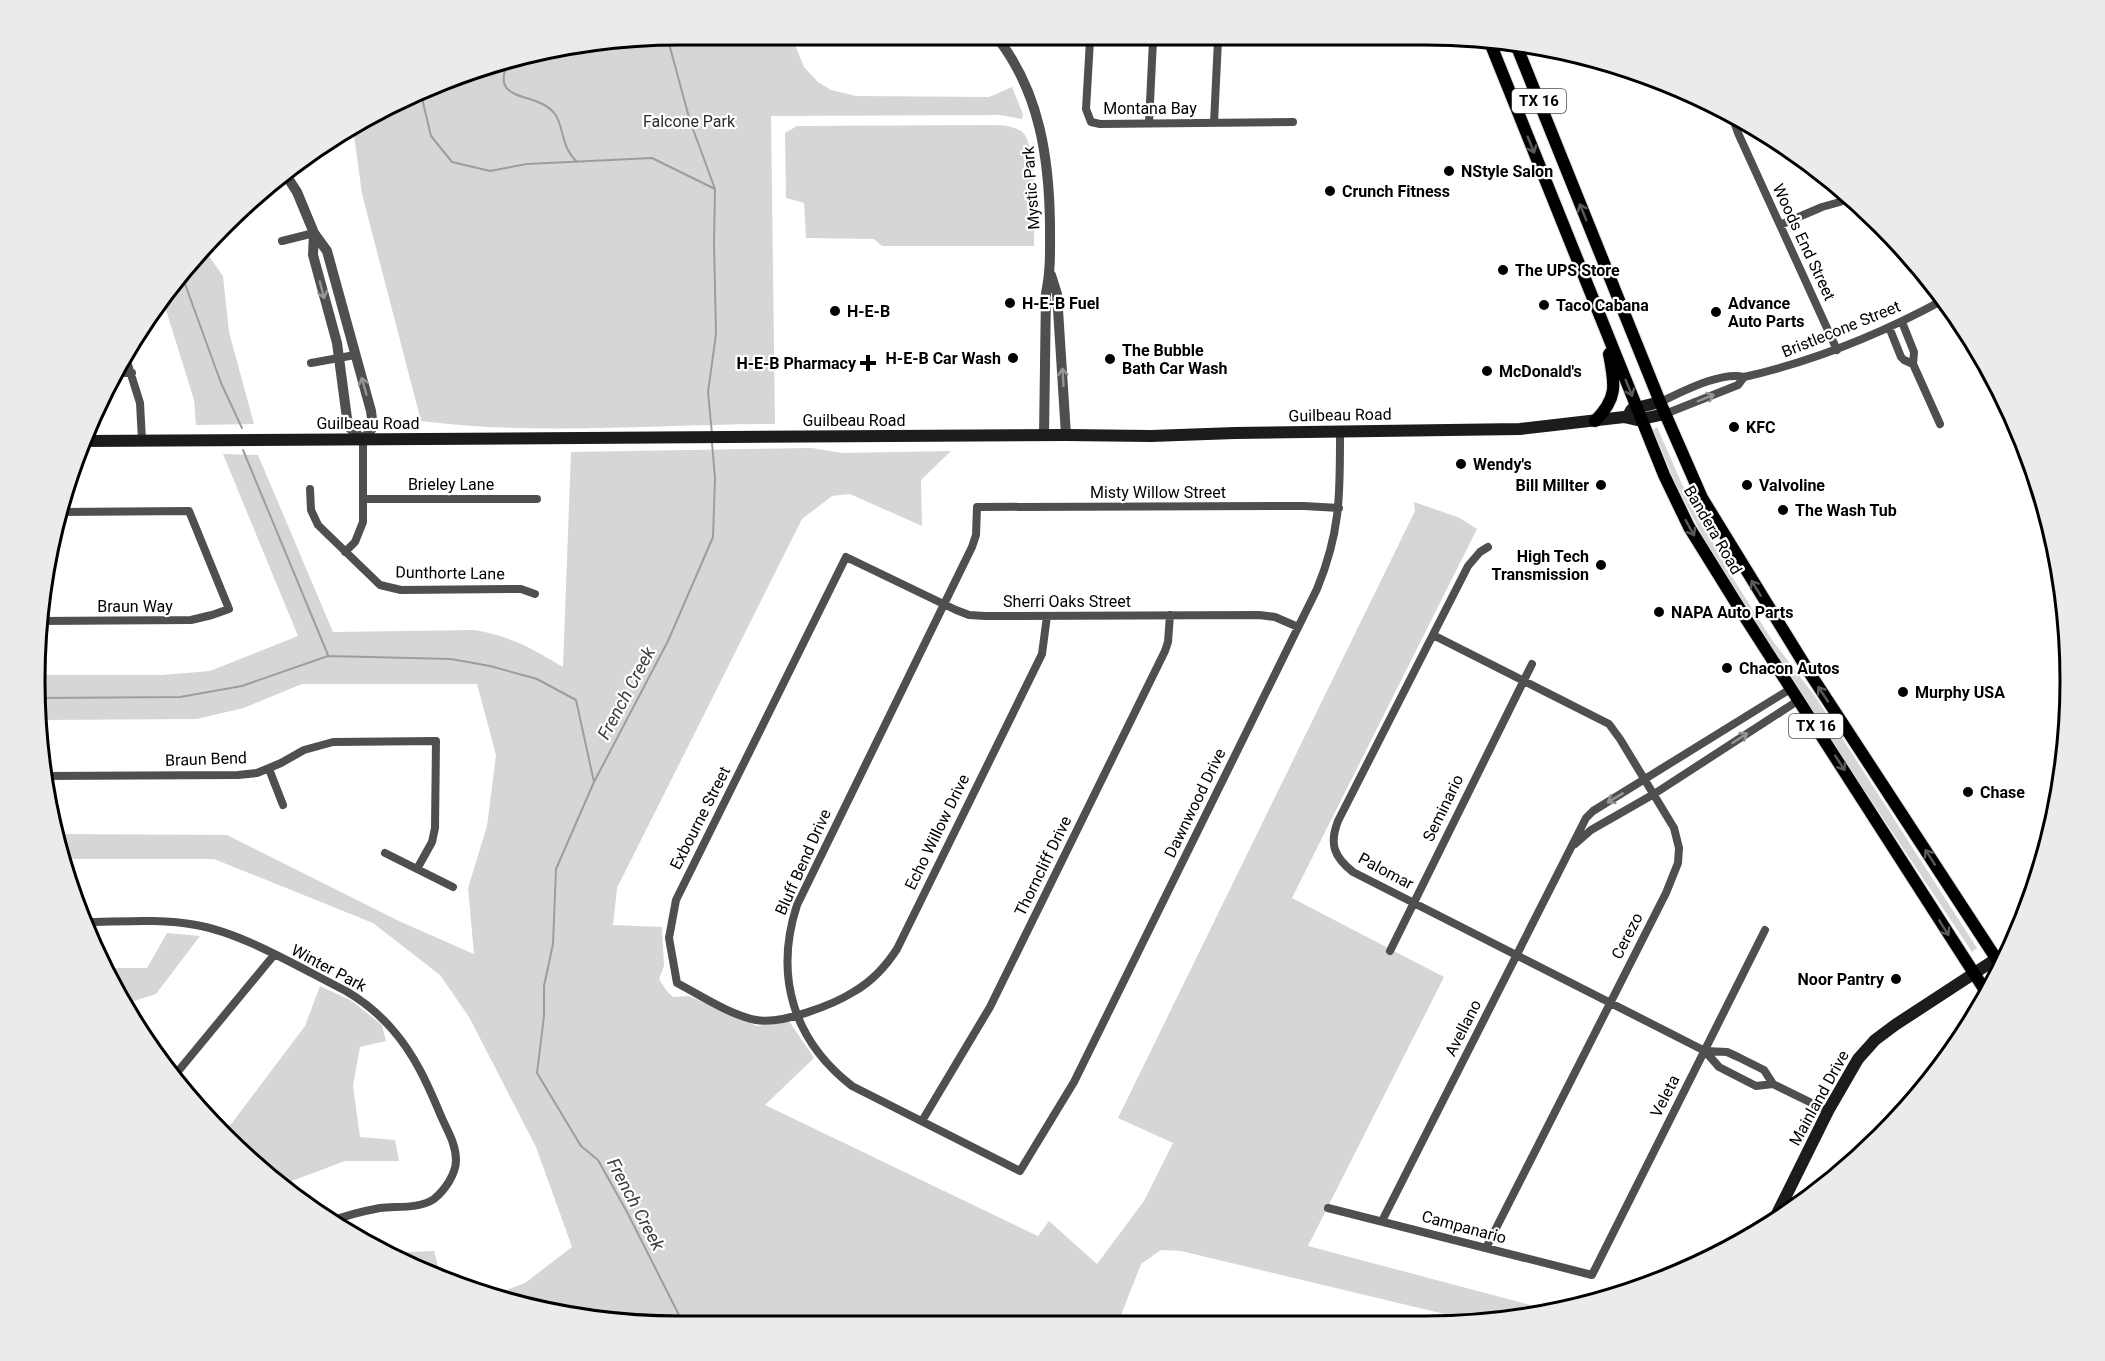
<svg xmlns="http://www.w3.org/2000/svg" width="2105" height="1361" viewBox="0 0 2105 1361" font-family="Roboto,sans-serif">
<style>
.green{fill:#d6d6d6}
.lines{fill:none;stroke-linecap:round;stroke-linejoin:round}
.stream{stroke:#9d9d9d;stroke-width:2}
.primary-casing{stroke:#dbdbdb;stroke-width:14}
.minor{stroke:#4f4f4f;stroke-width:8}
.tertiary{stroke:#4f4f4f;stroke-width:10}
.secondary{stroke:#1c1c1c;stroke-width:12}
.primary{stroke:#000;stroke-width:12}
.oneway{stroke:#595959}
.oneway2{stroke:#959595}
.poi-dot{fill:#000;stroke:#fff;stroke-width:2}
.labels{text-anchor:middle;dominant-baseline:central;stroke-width:4.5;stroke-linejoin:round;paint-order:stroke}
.shield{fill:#fff;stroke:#4c4c4c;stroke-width:1.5}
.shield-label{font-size:15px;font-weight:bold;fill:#000}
.street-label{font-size:16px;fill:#000;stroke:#fff}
.park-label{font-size:16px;fill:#2d2d2d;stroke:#fff}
.poi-label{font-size:16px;font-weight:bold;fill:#000;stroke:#fff;text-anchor:start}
.water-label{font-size:18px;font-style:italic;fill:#3e3e3e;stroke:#fff}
.rim{fill:none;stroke:#000;stroke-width:3}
</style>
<rect width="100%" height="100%" fill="#fff"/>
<path class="green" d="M596,40H793L804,67L818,82L831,90L856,96L989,97L1012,87L1023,114L1022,119L1000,115L771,116L775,424C658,424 538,436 421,421L362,194L353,128L473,69Z
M989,125C999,125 1011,125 1021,131C1039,143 1034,223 1034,246H882L874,239L806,238L804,203L786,198L785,133L797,126Z
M204,249L223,276L229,332L254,424L196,425L194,400L162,297L168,287Z
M1657,427L1682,484L1729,572L1772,640L1817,699L1977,948L1972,952L1825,731L1709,549L1675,482L1653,430Z
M812,448L842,453L951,451L921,480L922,526L850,494L832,496L802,519L617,888L613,925L662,927L664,966L659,979L666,990L673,997L689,996L757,1026L789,1021L814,1058L765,1105L1038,1236L1049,1221L1097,1264L1144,1201L1173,1143L1118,1118L1415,511L1414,502L1460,518L1477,529L1292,898L1444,977L1308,1246L1553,1311L1482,1323L1181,1251L1161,1250L1141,1264L1118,1323L597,1321L496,1294L525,1283L572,1247L536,1147L469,1017L440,975L373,923L214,859H60L54,834L227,835L401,922L474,954L468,888L487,826L496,755L477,684H302L244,708L196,719L39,720L37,675H162L210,671L298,636L223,454L258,455L333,632L475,630C513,637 531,648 563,667L571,452Z
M167,933L200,936L156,994L125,1004L105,968H147Z
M320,986L352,1001L382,1025L386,1041L360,1047L353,1086L360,1137L395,1140L399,1161H345L281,1185L255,1166L223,1130L232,1123L305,1026Z
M434,1251L442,1280L433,1277L385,1253Z"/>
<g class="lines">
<path class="stream" d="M668,40L690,121L715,189L714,243L716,334L708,392L712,434
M509,60C487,105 537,90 555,114C562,124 562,139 568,150C570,154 573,158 576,161
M421,94L431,136L452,162L490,171L527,164L652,158L715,189
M181,273L221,383L242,428
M243,450L328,655
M38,698L180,697L242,686L328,656L451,659L490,666L537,679L576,700L594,782
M682,1321L627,1212L598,1160L581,1146L537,1073L544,1016V986L553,944L556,869L594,782L668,641L713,537L715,478L712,443"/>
<g class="primary-casing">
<path id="primary" d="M1489,40L1664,475L1689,527L1743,614L1988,995
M1515,42L1660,402L1702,498L1809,672L2001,966
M1595,421C1618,398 1615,385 1609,354"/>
</g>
<path class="minor" d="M1090,40L1086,109L1091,122L1100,124L1293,122
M1731,113L1738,133L1837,350
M1149,123L1153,40
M1214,123L1218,40
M1780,225L1822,207L1854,198
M282,241L314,233
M1902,322L1914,352L1913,364L1940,424
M1889,327L1901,357L1904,360L1913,364
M124,352L140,403L142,440
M311,363L355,355
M114,373H132
M1660,402C1682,392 1721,371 1744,377C1815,361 1881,334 1945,299
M1665,414L1738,385L1744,377
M310,489L311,510L318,525L380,585L401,590L521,589L535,594
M365,499H537
M1339,508L1304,506L977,507L976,535L972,547L797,905C774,976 793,1040 852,1086L1020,1171L1074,1082L1317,589C1341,531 1340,493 1340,432
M1488,547L1480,552L1468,566L1338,821C1329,844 1334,857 1353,872L1705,1051L1719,1067L1756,1086L1773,1084L1828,1111
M345,552L355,542L363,522V440
M1047,616L1042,654L897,949C886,966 872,981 855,991C833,1005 781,1025 756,1020C730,1015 700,995 677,983L669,938L676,900L846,557L956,610L969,615L985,616L1259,615L1275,617L1298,627
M39,621L191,620L212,615L229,609L189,511L61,512
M1433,635L1609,724L1620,739L1674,828L1679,848L1678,863L1666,893L1486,1248
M269,769L283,805
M42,776L238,775L257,773L281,763L304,750L333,742L436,741L435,828L432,842L417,869
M1575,844L1591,830L1654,794L1799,700
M385,853L453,887
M82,922C119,922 159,918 196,925C243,933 302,969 346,991C363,1001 379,1014 392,1029C415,1055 428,1085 441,1116C447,1130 456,1144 456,1160C456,1174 445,1190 434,1199C419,1209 397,1206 380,1208C364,1211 347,1215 332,1221
M1390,951L1532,664
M1996,959L2007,952
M1705,1051L1727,1052L1738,1057L1764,1070L1773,1084
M175,1075L274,955
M922,1121L990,1007L1165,651L1168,642L1170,615
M1328,1208L1592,1275L1765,930
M1382,1221L1586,818L1593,811L1792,688"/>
<path class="tertiary" d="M999,40C1040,94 1049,159 1050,224C1050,248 1051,270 1046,293L1044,436
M284,172L297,192L314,233L327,251L371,411L373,427L363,440L348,426L337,343L313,255L314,233
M1051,275L1057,294L1066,435"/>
<path class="secondary" d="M1630,412L1632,409L1660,402
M83,441L1066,435L1151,436L1235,433L1520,429L1624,417L1637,420L1665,414
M1774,1220L1828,1111L1858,1059L1875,1040L1895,1025L1996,959"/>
<use href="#primary" class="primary"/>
</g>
<defs><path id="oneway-shaft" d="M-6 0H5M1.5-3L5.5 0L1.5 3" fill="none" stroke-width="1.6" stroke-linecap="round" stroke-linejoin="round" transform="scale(1.5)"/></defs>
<g class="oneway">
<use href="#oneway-shaft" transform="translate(1531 145) rotate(68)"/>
<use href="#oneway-shaft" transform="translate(1583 212) rotate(-112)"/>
<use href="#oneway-shaft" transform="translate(1629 388) rotate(68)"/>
<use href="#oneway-shaft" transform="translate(1690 528) rotate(61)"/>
<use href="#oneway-shaft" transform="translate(1756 588) rotate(-122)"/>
<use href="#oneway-shaft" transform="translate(1823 694) rotate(-124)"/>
<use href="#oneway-shaft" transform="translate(1840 763) rotate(57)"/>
<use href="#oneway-shaft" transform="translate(1930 857) rotate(-123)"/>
<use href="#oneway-shaft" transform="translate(1944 928) rotate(58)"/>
</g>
<g class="oneway2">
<use href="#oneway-shaft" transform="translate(322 290) rotate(75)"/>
<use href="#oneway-shaft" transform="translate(1063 377) rotate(-93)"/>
<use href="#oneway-shaft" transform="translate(364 386) rotate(-106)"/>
<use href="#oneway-shaft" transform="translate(1706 398) rotate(-22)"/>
<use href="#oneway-shaft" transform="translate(1740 738) rotate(-33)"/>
<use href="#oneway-shaft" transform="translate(1615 798) rotate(149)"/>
</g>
<g class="poi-dot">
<circle cx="1449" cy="171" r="6"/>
<circle cx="1330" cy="191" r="6"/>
<circle cx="1503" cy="270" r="6"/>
<circle cx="1010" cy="303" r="6"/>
<circle cx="1544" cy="305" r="6"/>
<circle cx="835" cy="311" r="6"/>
<circle cx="1716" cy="312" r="6"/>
<circle cx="1013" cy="358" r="6"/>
<circle cx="1110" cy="359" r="6"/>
<path d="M865 354h6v6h6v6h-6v6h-6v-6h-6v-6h6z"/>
<circle cx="1487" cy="371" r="6"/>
<circle cx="1734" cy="427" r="6"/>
<circle cx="1461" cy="464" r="6"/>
<circle cx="1601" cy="485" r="6"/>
<circle cx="1747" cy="485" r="6"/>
<circle cx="1783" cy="510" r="6"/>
<circle cx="1601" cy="565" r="6"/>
<circle cx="1659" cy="612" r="6"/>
<circle cx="1727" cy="668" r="6"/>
<circle cx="1903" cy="692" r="6"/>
<circle cx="1968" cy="792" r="6"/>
<circle cx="1896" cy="979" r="6"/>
</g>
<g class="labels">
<g class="shield">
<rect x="1512" y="89" width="54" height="24" rx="4.5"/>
<rect x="1789" y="714" width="54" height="24" rx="4.5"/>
</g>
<g class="shield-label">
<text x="1539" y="101">TX 16</text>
<text x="1816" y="726">TX 16</text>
</g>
<g class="street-label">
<text x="1150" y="108">Montana Bay</text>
<text transform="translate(1031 188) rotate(-94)">Mystic Park</text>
<text transform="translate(1804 242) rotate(65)">Woods End Street</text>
<text transform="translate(1841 329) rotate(-22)">Bristlecone Street</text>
<text transform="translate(1340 415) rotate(-1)">Guilbeau Road</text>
<text x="854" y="420">Guilbeau Road</text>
<text x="368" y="423">Guilbeau Road</text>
<text x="451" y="484">Brieley Lane</text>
<text x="1158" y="492">Misty Willow Street</text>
<text transform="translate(1713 530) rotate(60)">Bandera Road</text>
<text transform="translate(450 573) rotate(1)">Dunthorte Lane</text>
<text x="1067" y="601">Sherri Oaks Street</text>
<text x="135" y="606">Braun Way</text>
<text transform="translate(206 759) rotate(-2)">Braun Bend</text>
<text transform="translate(1195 803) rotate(-64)">Dawnwood Drive</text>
<text transform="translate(1443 808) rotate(-64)">Seminario</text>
<text transform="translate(700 818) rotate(-63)">Exbourne Street</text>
<text transform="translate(937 832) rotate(-64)">Echo Willow Drive</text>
<text transform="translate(803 862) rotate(-66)">Bluff Bend Drive</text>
<text transform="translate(1043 866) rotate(-64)">Thorncliff Drive</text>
<text transform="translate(1386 871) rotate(28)">Palomar</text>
<text transform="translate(1627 936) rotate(-63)">Cerezo</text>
<text transform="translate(329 968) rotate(28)">Winter Park</text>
<text transform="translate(1463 1028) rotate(-63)">Avellano</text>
<text transform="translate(1665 1096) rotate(-63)">Veleta</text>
<text transform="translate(1819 1098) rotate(-61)">Mainland Drive</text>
<text transform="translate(1464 1227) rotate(15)">Campanario</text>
</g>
<g class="park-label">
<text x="689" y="121">Falcone Park</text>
</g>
<g class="poi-label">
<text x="1461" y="171">NStyle Salon</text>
<text x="1342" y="191">Crunch Fitness</text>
<text x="1515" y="270">The UPS Store</text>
<text x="1022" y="303">H-E-B Fuel</text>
<text x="1728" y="303">Advance<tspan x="1728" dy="18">Auto Parts</tspan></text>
<text x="1556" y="305">Taco Cabana</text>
<text x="847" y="311">H-E-B</text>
<text x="1122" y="350">The Bubble<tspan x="1122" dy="18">Bath Car Wash</tspan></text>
<text x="1001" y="358" text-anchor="end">H-E-B Car Wash</text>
<text x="856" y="363" text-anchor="end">H-E-B Pharmacy</text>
<text x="1499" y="371">McDonald's</text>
<text x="1746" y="427">KFC</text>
<text x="1473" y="464">Wendy's</text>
<text x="1589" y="485" text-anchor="end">Bill Millter</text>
<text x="1759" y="485">Valvoline</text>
<text x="1795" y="510">The Wash Tub</text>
<text x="1589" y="556" text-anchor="end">High Tech<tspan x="1589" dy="18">Transmission</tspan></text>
<text x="1671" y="612">NAPA Auto Parts</text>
<text x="1739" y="668">Chacon Autos</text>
<text x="1915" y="692">Murphy USA</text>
<text x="1980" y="792">Chase</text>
<text x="1884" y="979" text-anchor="end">Noor Pantry</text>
</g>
<g class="water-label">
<text transform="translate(626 693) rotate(-62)">French Creek</text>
<text transform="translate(636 1204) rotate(62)">French Creek</text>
</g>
</g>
<path d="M0 0H2105V1361H0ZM680 45H1425A635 635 0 0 1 2060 680V681A635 635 0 0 1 1425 1316H680A635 635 0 0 1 45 681V680A635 635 0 0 1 680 45Z" fill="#ebebeb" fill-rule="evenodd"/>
<path class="rim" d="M680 45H1425A635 635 0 0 1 2060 680V681A635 635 0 0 1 1425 1316H680A635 635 0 0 1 45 681V680A635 635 0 0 1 680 45Z"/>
</svg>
